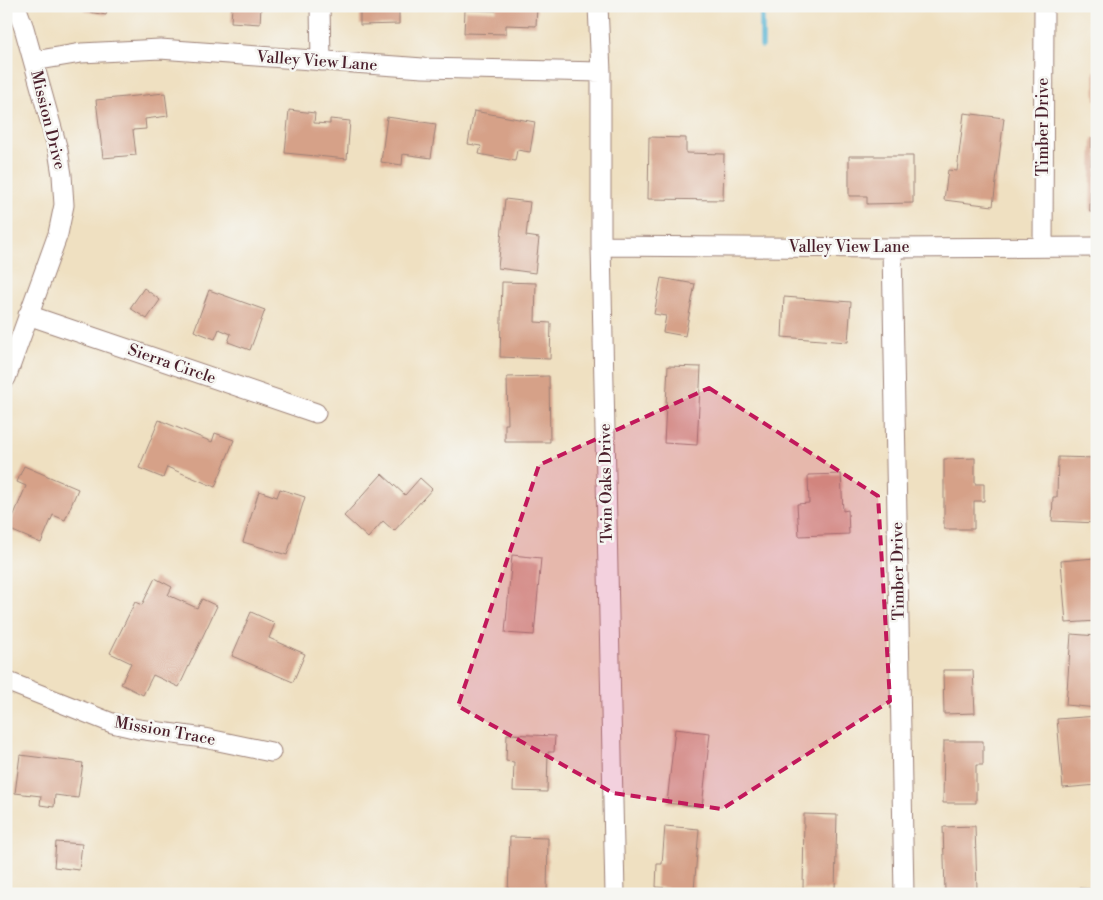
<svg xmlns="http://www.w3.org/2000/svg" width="1103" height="900" viewBox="0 0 1103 900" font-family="'Libre Bodoni',serif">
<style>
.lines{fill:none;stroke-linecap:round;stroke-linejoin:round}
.stream{stroke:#54b3d3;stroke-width:5.5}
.building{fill:#d6a188}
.street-casing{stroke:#9c8076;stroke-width:21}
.street{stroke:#fff;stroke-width:19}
.marked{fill:#c2185b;fill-opacity:0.2;stroke:#c2185b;stroke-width:4;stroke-dasharray:10 6;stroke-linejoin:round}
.labels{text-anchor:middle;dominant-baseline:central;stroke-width:5;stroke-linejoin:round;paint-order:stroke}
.street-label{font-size:16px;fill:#4a1f2b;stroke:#f6f6f2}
</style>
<rect width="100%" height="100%" fill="#f6f6f2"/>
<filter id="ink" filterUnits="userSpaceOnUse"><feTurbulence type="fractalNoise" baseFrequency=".02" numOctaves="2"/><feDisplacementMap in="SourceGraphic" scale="10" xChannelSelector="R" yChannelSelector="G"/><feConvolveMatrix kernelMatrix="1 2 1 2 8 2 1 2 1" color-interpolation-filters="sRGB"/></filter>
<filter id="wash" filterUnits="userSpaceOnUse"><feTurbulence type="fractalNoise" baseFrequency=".0096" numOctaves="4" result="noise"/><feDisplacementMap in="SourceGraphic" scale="20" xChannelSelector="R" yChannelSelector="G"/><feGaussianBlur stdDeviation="1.12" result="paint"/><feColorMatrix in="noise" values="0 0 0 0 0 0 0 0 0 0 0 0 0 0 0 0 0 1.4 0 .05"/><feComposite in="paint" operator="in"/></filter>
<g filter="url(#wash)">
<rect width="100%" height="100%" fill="#efe0c1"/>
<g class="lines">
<path class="stream" d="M762,46V6"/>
</g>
<g id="blocks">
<path class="building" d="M85,6H108L106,15L84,11Z
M232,6H261L260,24L231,22Z
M360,6H399V24L360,25Z
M496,6H537L536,26L506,25V34L464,33L465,10L496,11Z
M1094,71H1097V101H1095Z
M165,93L168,116L145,119L146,129L133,130L136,155L103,158L96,100Z
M289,110L315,113L314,123L330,124V119L350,121L347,159L285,153Z
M474,111L535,122L530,152L517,150L515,161L479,154L481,146L468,144Z
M964,113L1004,118L993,206L944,200L948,170L957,171Z
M387,117L436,124L431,158L403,154L402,165L381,162Z
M649,137L686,138V153L724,154L723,200L648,199Z
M1092,138H1097V212H1090Z
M849,156H913V203L867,204V196H849Z
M505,199L530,202L526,236L539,238L535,273L498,268Z
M661,278L695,284L685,336L663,332L666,316L654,314Z
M502,282L536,283L535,322L551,323L550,359L500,357Z
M144,288L160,300L147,319L130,308Z
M209,290L265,310L250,350L228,342L231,334L219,329L215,339L194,331Z
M784,297L851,302L848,342L782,337Z
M668,366L701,367L697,445L664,443Z
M549,376L550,442H505V424H508L507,377Z
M159,420L212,442L215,433L234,440L215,487L167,467L163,478L139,468Z
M1058,457L1097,458V523L1052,521L1053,497H1057Z
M975,458V484H984V501H974V529H944V459Z
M24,466L78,489L65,520L53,515L41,543L8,529L26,486L17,482Z
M382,474L405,495L420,478L432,489L394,531L383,521L368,538L344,516Z
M841,474L843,511L848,510L849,534L799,536L797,504L809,503L808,475Z
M280,489L305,497L287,555L243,542L259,491L277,497Z
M512,555L541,558L534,635L505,633Z
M1095,558L1097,621L1066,623L1061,561Z
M155,578L172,587L168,595L197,608L202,599L217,606L179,687L153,675L143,695L121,684L131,663L110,653L135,602L142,605Z
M251,612L275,623L269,638L305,654L293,682L232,656Z
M1071,634L1097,636V708L1066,705Z
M943,670H973L975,713L944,714Z
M1097,716V785L1063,788L1057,719Z
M675,729L710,733L702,807L667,803Z
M507,734L555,736L554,752H548L547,792L513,791L514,762L506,761Z
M944,741H983V765H976V803H943Z
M20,755L83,763L78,798L55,795L54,807L40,805L41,796L15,793Z
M804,814L837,815L835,890H803Z
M665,826L699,829L694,890L656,887L657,864H662Z
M975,826L977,890L945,891L943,827Z
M510,837L548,838L547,894H508Z
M56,842L82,844L79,870L54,867Z
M1078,888L1097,889V894H1078Z"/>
</g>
</g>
<g filter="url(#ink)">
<use href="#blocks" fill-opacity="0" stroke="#9c8076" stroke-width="1"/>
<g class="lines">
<g class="street-casing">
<path id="street" d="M320,6L321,61
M598,6L601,72V246L615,894
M34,61L81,53L160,49L423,68L601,72
M601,246L892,248L1097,247
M1043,247L1044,6
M892,248L904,894
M28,315L316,413
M6,378L58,234L64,205L62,175L58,150L24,28L16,6
M6,681L112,723L138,729L204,738L271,752"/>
</g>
<use href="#street" class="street"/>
</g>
</g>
<path class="marked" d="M709,388L878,496L890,701L722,809L613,793L458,706L539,465Z"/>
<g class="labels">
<g class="street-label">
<text transform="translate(317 61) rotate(4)">Valley View Lane</text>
<text transform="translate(48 120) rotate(76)">Mission Drive</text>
<text transform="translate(1043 127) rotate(-90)">Timber Drive</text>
<text x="849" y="247">Valley View Lane</text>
<text transform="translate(172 364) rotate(19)">Sierra Circle</text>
<text transform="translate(606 483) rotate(-91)">Twin Oaks Drive</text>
<text transform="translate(898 571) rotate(-91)">Timber Drive</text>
<text transform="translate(165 731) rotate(10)">Mission Trace</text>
</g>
</g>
<rect width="1103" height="900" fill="none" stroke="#f6f6f2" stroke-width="25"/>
</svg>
